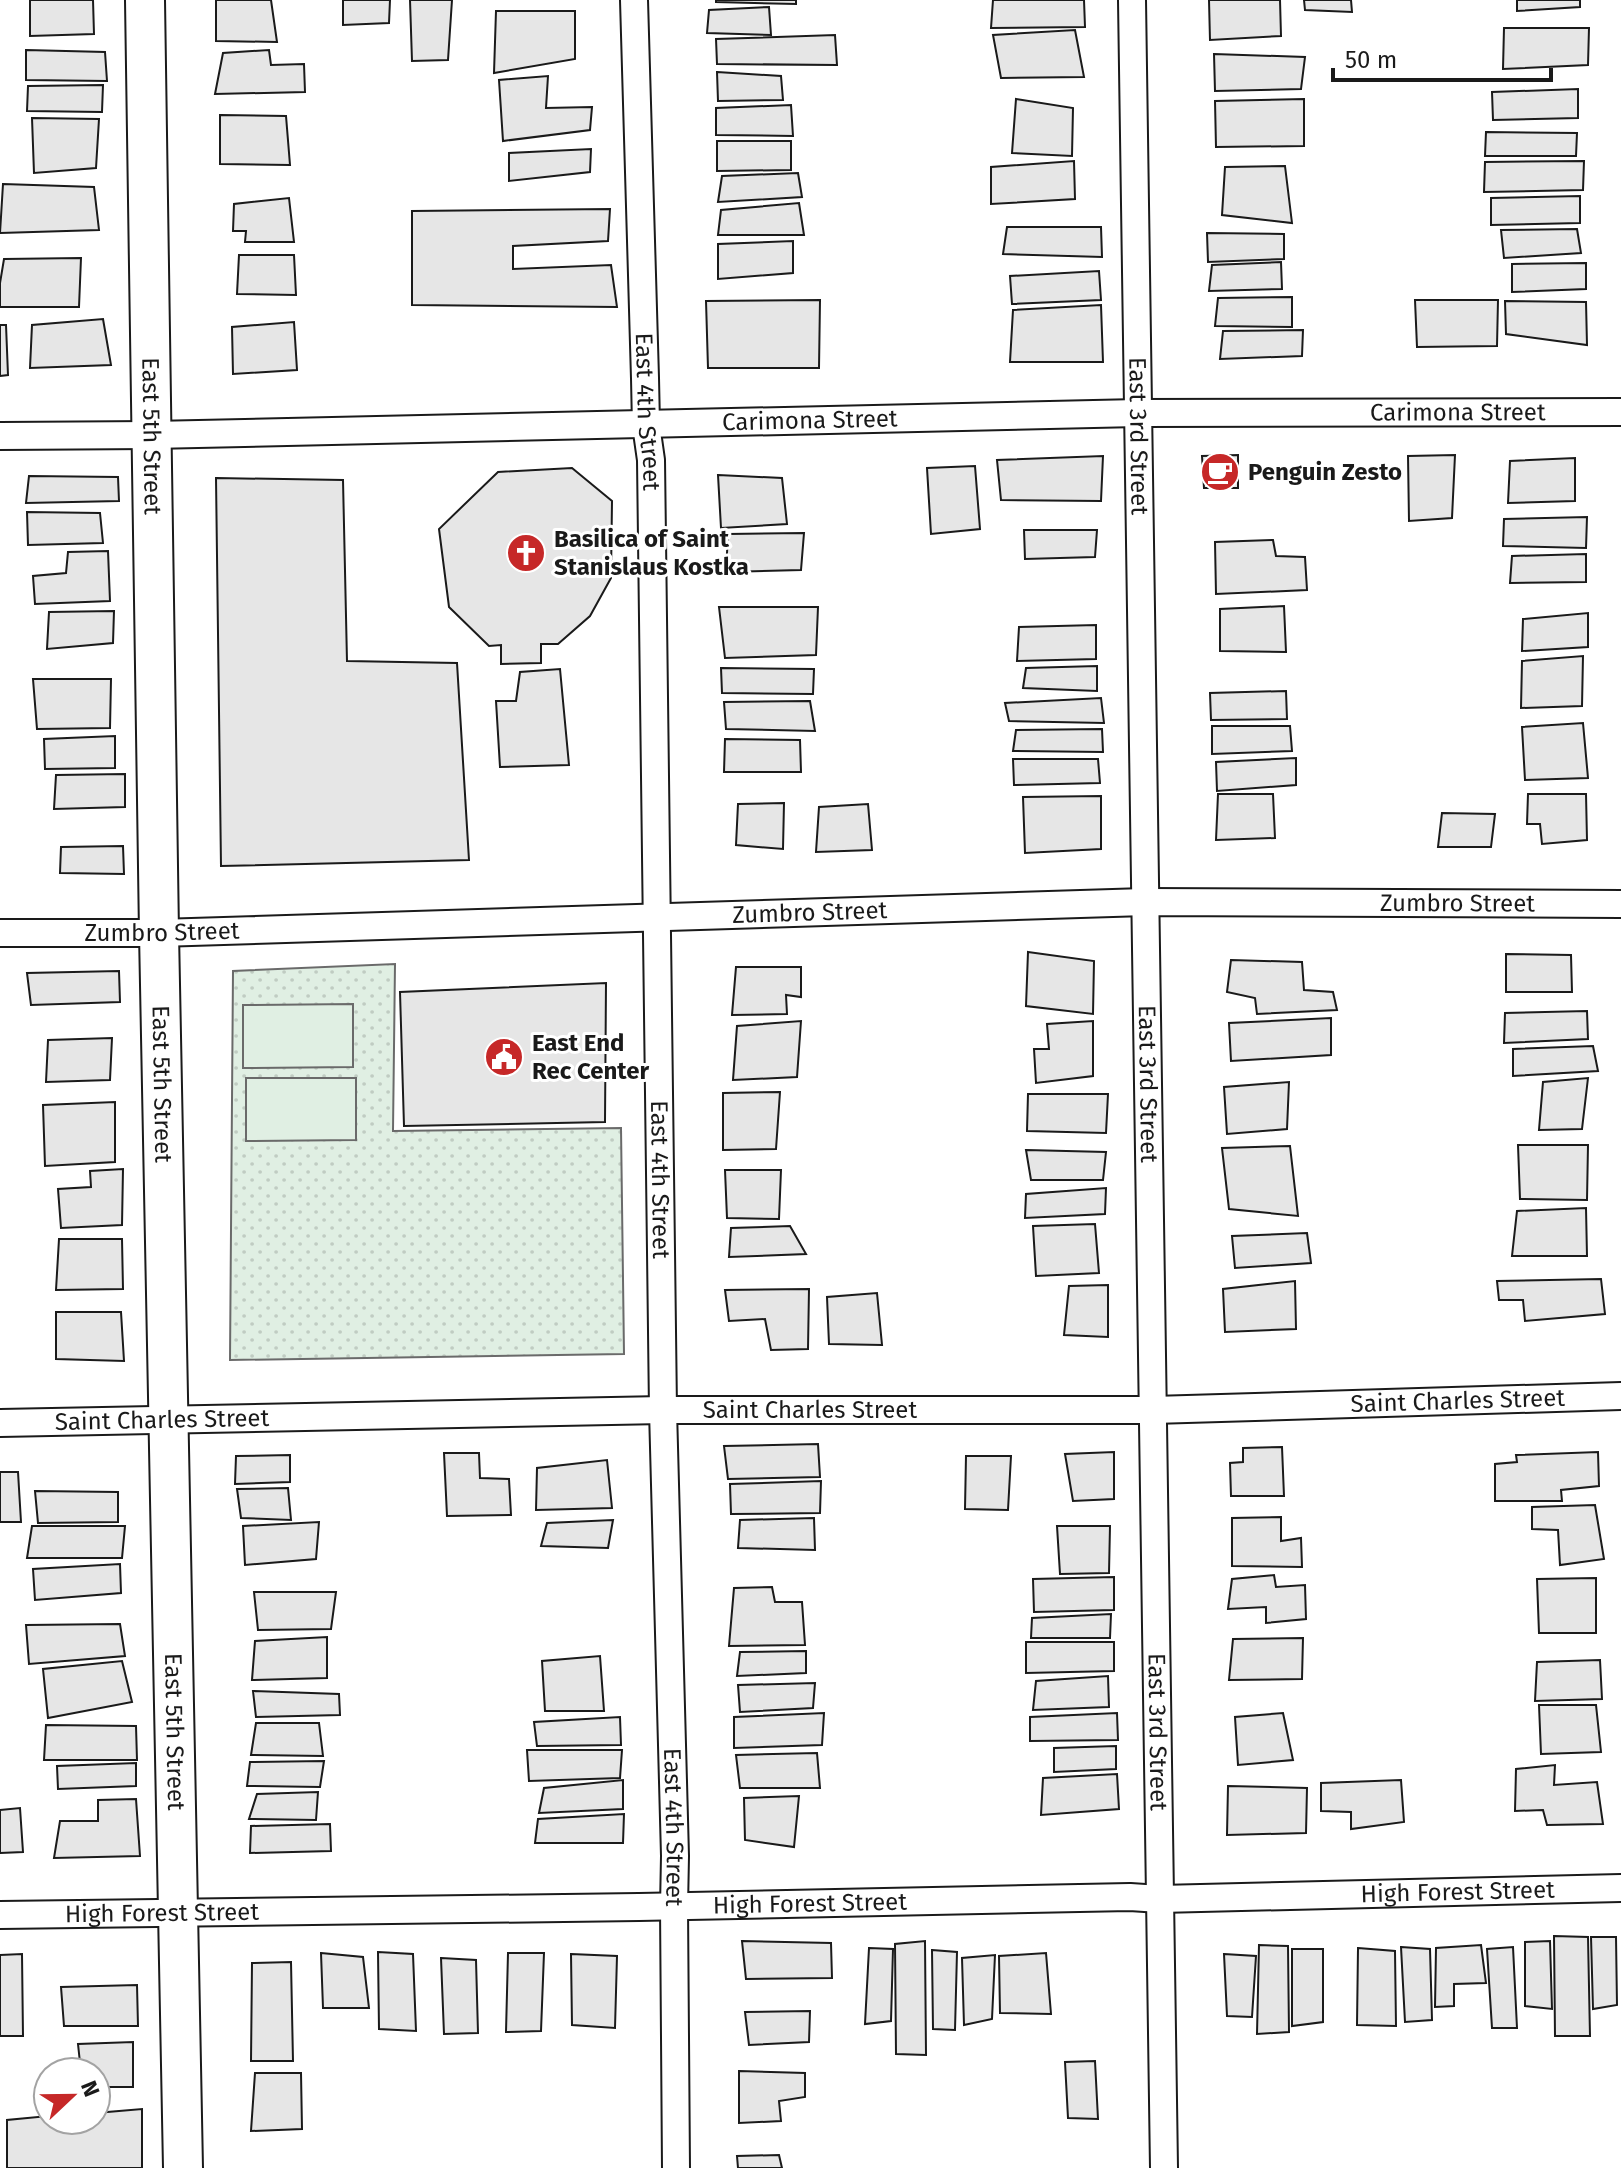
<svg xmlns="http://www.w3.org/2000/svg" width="1621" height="2168" viewBox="0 0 1621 2168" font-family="'Fira Sans',sans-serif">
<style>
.grass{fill:url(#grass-dots);stroke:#6a6a6a;stroke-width:2}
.pitch{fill:#e0efe3;stroke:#6a6a6a;stroke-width:2}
.building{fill:#e6e6e6;stroke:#1a1a1a;stroke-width:2}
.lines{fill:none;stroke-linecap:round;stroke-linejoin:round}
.street-casing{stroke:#1a1a1a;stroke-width:30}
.secondary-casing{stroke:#1a1a1a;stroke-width:42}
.street{stroke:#fff;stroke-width:26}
.secondary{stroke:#fff;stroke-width:38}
.labels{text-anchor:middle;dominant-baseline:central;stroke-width:6;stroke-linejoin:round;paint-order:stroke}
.street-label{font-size:24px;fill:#1a1a1a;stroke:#fff}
.poi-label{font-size:24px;font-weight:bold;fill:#1a1a1a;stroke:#fff;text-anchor:start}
</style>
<defs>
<pattern id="grass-dots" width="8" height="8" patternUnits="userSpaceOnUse" patternTransform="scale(2)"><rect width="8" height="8" fill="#e0efe3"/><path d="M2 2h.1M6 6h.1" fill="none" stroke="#c0ccc2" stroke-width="1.8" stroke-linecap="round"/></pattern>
</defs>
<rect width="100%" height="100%" fill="#fff"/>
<path class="grass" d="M395,964L393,1131L621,1128L624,1354L230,1360L233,971Z"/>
<path class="pitch" d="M353,1004V1067L243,1068V1005Z
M246,1078H356V1140L246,1141Z"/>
<path class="building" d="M30,0H93L94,34L30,36Z
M216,0H271L277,42L216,41Z
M343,0H390L389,23L343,25Z
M410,0H452L448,60L412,61Z
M716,0H796V4L716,2Z
M993,0H1084L1085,27L991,28Z
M1209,0H1280L1281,36L1210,40Z
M1304,0H1351L1352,12L1305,10Z
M1517,0H1580V7L1517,11Z
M769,7L771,35L707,33L709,10Z
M496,11H575V59L494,73Z
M1504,28H1589L1588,65L1503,69Z
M1075,30L1084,77L1001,78L993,35Z
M835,35L837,65L717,64L716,39Z
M26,50L105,52L107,81L26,80Z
M269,50L271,65L304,64L305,92L215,94L223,53Z
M1214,54L1305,57L1301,89L1215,91Z
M717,72L781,76L783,100L718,101Z
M548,76L546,108L592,107L590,130L503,141L499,80Z
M103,85L102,112L27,111L28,86Z
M1578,89V118L1493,120L1492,92Z
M1016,99L1073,108L1072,156L1012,153Z
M1304,99V146L1216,147L1215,101Z
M791,105L793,136L716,135V108Z
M220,115L286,116L290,165L220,164Z
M32,118L99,119L96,168L34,173Z
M1486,132L1577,133L1576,156H1485Z
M717,141H791V170L717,171Z
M591,149L590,172L509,181V153Z
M1074,161L1075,199L991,204V167Z
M1584,161L1583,190L1484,192L1485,162Z
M1285,166L1292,223L1222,215L1225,167Z
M798,173L802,197L718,202L722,176Z
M3,184L94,187L99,230L0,233Z
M1580,196V223L1491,225V198Z
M289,198L294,242H245L246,231H233L234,204Z
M799,203L804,235H718L721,210Z
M610,209L608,241L513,246V269L611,265L617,307L412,305V211Z
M1007,227H1101L1102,257L1003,254Z
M1577,229L1581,253L1504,258L1501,230Z
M1207,233L1284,234V259L1208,262Z
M793,241V273L718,279V244Z
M239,255H294L296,295L237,294Z
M81,258L79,307H0V283L4,259Z
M1281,262L1282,289L1209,291L1212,265Z
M1586,263V289L1512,292V264Z
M1099,271L1101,300L1012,304L1010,276Z
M1292,297V327L1215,326L1218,298Z
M820,300L819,368H708L706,301Z
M1415,300H1498L1497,346L1417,347Z
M1505,301L1586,302L1587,345L1506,334Z
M1101,305L1103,362H1010L1013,310Z
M103,319L111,365L30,368L32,325Z
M294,322L297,370L233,374L232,327Z
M0,325H6L8,375L0,376Z
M1303,330L1302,356L1220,359L1223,331Z
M1238,455V488H1204L1202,456Z
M1455,455L1452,518L1409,521L1408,456Z
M1103,456L1101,501L1001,500L997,460Z
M1575,458V501L1508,503L1510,461Z
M975,466L980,529L931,534L927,468Z
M572,468L612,501L611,578L590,616L558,644H541V663L501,664V645L489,646L449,607L439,529L498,472Z
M718,475L782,478L787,524L721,528Z
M29,476L118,477L119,501L26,503Z
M216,478L343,480L347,661L457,663L469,860L221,866Z
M27,512L100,513L103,543L28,545Z
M1587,517L1586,548L1503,546L1504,519Z
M1024,530H1097L1095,557L1025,559Z
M804,533L801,570L726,572L728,534Z
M1273,540L1276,556L1305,557L1307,590L1216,594L1215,542Z
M108,551L110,601L35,604L33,576L66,573L68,552Z
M1586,554V582L1510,583L1512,556Z
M1284,606L1286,652L1220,651V609Z
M719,607H818L816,655L725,658Z
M114,611L113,643L47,649L49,612Z
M1588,613V647L1522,651L1523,619Z
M1096,625V659L1017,661L1019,627Z
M1583,656L1582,706L1521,708L1522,661Z
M1097,666V691L1023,688L1026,668Z
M721,668L814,669L813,694L722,693Z
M560,669L569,765L500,767L496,701H516L520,672Z
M33,679H111L110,728L37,729Z
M1286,691L1287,719L1211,720L1210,693Z
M1101,698L1104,723L1009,721L1005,703Z
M810,701L815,731L726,729L724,702Z
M1583,723L1588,778L1525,780L1522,727Z
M1212,726H1290L1292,751L1212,754Z
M1102,729L1103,752L1013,751L1016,730Z
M115,736V768L45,769L44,739Z
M725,739L800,740L801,772H724Z
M1296,758V785L1217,791L1216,762Z
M1013,759H1098L1100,783L1014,785Z
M125,774V807L54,809L56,775Z
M1218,794H1273L1275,838L1216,840Z
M1528,794H1586L1587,840L1542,844L1540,824H1527Z
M1101,796V849L1025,853L1023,797Z
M784,803L783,849L736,845L738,804Z
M868,804L872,850L816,852L819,807Z
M1442,813L1495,814L1491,847H1438Z
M123,846L124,874L60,873L61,847Z
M1028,952L1094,961L1093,1014L1026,1006Z
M1506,954L1571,955L1572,992H1506Z
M1231,960L1302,962L1304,990L1333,992L1337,1010L1257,1014L1255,998L1227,992Z
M736,967H801V997L786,995L787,1014L732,1015Z
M119,971L120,1002L31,1005L27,973Z
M606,983L605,1122L404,1126L400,992Z
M1587,1011L1588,1039L1504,1043L1505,1013Z
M1331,1018V1055L1231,1061L1229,1023Z
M801,1021L797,1077L733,1080L737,1026Z
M1093,1021V1076L1036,1083L1034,1049H1049L1047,1024Z
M112,1038L110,1080L46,1082L48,1040Z
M1593,1046L1598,1071L1513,1076V1049Z
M1588,1078L1582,1129L1539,1130L1543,1082Z
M1289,1082L1287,1129L1227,1134L1224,1087Z
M780,1092L776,1149L723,1150V1093Z
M1028,1094H1108L1106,1133L1027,1131Z
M115,1102V1162L45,1166L43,1105Z
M1518,1145H1588L1587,1200L1520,1199Z
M1290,1146L1298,1216L1229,1209L1222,1148Z
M1026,1150L1106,1152L1103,1180H1031Z
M123,1169L122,1225L61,1228L58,1189L91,1187L90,1171Z
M725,1170H781L779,1219L727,1218Z
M1106,1188L1105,1214L1025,1218L1026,1194Z
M1586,1208L1587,1256H1512L1517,1211Z
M1095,1224L1099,1273L1036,1276L1033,1226Z
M790,1226L806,1254L729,1257L731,1228Z
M1307,1233L1311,1263L1235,1268L1232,1236Z
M59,1239H122L123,1289L56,1290Z
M1601,1279L1605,1314L1525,1321L1523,1300H1499L1497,1281Z
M1295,1281L1296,1329L1225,1332L1223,1289Z
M1108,1285V1337L1064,1335L1069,1286Z
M809,1289L808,1349L771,1350L765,1319L729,1321L725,1290Z
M877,1293L882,1345L829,1344L827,1297Z
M56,1312H121L124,1361L56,1359Z
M818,1444L820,1477L728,1479L724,1446Z
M1282,1447L1284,1496H1231L1230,1463L1243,1462V1448Z
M1114,1452V1499L1073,1501L1065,1454Z
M1598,1452L1599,1486L1561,1490L1562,1501H1495V1464L1517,1462L1516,1455Z
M444,1453H479L480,1478L509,1479L511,1515L447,1516Z
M290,1455V1482L235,1484L236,1456Z
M966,1456H1011L1008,1510L965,1509Z
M607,1460L612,1508L536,1510L537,1468Z
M0,1472H18L21,1522H0Z
M821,1481L820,1513L731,1514L730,1484Z
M288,1488L291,1520L241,1518L237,1489Z
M35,1491L118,1492V1522L38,1523Z
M1595,1505L1604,1559L1560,1565L1558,1530L1532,1529V1507Z
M1281,1517V1541L1301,1538L1302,1567L1232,1566V1518Z
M814,1518L815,1550L738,1548L740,1520Z
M613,1520L608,1548L541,1546L547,1523Z
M319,1522L316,1559L245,1565L243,1526Z
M32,1526H125L122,1558H27Z
M1057,1526H1110L1109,1573L1060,1574Z
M120,1564L121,1593L35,1600L33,1569Z
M1274,1575L1276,1587L1305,1585L1306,1619L1266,1623V1607L1228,1609L1232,1579Z
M1114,1577V1610L1034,1612L1033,1579Z
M1596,1578V1633H1539L1537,1579Z
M772,1587L775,1602H802L805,1645L729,1646L734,1588Z
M254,1592H336L331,1629L258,1630Z
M1111,1614L1110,1638H1031L1032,1618Z
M120,1624L125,1656L29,1664L26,1625Z
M327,1637V1678L252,1680L255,1641Z
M1303,1638L1302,1679L1229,1680L1233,1639Z
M1026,1642H1114V1671L1026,1673Z
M806,1651V1673L737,1676L740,1652Z
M600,1656L604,1711H545L542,1661Z
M1600,1660L1602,1699L1535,1701L1537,1662Z
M122,1661L132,1702L48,1718L43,1669Z
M1108,1676L1109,1707L1033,1710L1036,1681Z
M815,1683L813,1708L740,1712L738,1685Z
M253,1691L339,1694L340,1715L256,1717Z
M1539,1705H1596L1601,1752L1541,1754Z
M824,1713L822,1745L734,1748V1717Z
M1117,1713L1118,1740L1030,1741V1717Z
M1283,1713L1293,1760L1238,1765L1235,1717Z
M620,1717L621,1745L537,1746L534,1722Z
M256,1723H319L323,1756L251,1755Z
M46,1725L136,1726L137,1760H44Z
M1116,1746V1769L1054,1772V1748Z
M527,1750H622L620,1778L529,1781Z
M817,1753L820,1788H740L736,1755Z
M324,1761L320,1787L247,1786L250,1762Z
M136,1763V1786L58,1789L57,1766Z
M1555,1765L1554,1785L1597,1782L1603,1824L1547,1825L1543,1810L1515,1811L1516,1769Z
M1117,1774L1119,1809L1041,1815L1043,1778Z
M623,1780V1809L539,1813L544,1788Z
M1401,1780L1404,1822L1351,1829V1812L1321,1811V1783Z
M1228,1786L1307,1788L1306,1833L1227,1835Z
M318,1792L316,1820L249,1819L257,1794Z
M799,1796L794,1847L745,1840L744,1798Z
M136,1799L140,1856L54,1858L60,1821H98V1800Z
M20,1808L23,1852L0,1853V1810Z
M624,1814L623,1843H535L538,1819Z
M330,1824L331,1851L250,1853L251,1826Z
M1554,1936L1588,1937L1590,2036H1555Z
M1591,1937H1616L1617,2005L1593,2009Z
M742,1941L831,1943L832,1978L746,1979Z
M925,1941L926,2055L896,2054L895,1944Z
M1550,1941L1552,2009L1525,2006V1942Z
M1259,1945L1288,1946L1289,2032L1257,2034Z
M1481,1945L1486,1983L1454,1984V2006L1435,2007L1436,1948Z
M1401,1947L1430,1949L1432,2020L1405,2022Z
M1513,1947L1517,2028H1492L1487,1949Z
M869,1948L893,1949L891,2021L865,2024Z
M1358,1948L1395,1951L1396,2026L1357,2025Z
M1292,1949H1323V2022L1292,2026Z
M932,1950L957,1952L955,2030L933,2029Z
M378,1952L413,1954L416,2031L379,2029Z
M321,1953L363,1957L369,2008H323Z
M508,1953H544L541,2031L506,2032Z
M1046,1953L1051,2014L1000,2013L999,1956Z
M22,1954L23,2036H0V1955Z
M571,1954L617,1956L615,2028L572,2025Z
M1224,1954L1256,1956L1252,2017L1227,2016Z
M995,1955L992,2019L964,2025L962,1958Z
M441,1958L476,1960L478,2033L444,2034Z
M291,1962L293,2061H251L252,1963Z
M137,1985L138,2026H64L61,1987Z
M810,2011L809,2042L749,2045L745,2012Z
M133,2042V2087H96V2072H81L78,2044Z
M1095,2061L1098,2119L1068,2118L1065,2062Z
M739,2071L805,2073V2097L779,2101L781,2121L739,2123Z
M255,2073H301L302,2129L251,2131Z
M142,2109V2168H7V2120L48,2116V2120H96V2113Z
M779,2155L782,2168H738L737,2156Z"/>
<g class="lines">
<g class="street-casing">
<g id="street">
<path id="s1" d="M634,0L645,378L646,425L651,460L663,1410L675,1856L674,1907L676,2168"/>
<path id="s2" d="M1132,0L1164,2168"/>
<path id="s3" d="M0,436L152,435L1138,413L1621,412"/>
<path id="s4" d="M0,933H159L1145,902L1621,904"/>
<path id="s5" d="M0,1423L663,1410H1153L1621,1396"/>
<path id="s6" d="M0,1915L639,1907L1130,1897L1160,1899L1621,1888"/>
</g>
</g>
<g class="secondary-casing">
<g id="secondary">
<path id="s7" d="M145,0L159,933L183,2168"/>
</g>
</g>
<use href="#street" class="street"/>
<use href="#secondary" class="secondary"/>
</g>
<defs>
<g id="cafe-disc" transform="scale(2)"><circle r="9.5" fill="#c62828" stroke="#fff"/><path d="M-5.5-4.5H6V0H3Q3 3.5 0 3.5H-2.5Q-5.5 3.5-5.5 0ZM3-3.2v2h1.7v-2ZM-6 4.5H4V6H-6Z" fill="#fff"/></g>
<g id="church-disc" transform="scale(2)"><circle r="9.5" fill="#c62828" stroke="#fff"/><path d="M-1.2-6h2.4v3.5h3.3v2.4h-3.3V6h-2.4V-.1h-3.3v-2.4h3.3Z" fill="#fff"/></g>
<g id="civic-disc" transform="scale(2)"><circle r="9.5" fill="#c62828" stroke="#fff"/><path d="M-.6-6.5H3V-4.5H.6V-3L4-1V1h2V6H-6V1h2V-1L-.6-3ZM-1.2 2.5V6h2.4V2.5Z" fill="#fff"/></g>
</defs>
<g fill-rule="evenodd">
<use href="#cafe-disc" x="1220" y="472"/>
<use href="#church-disc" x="526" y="553"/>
<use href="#civic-disc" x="504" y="1057"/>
</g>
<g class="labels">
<g class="street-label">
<text stroke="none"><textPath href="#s1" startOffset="412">East 4th Street</textPath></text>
<text stroke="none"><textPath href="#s3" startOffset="1458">Carimona Street</textPath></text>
<text stroke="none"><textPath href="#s3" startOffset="810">Carimona Street</textPath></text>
<text stroke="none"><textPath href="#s7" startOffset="436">East 5th Street</textPath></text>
<text stroke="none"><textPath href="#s2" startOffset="436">East 3rd Street</textPath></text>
<text stroke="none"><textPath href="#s4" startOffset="1458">Zumbro Street</textPath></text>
<text stroke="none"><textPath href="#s4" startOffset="810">Zumbro Street</textPath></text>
<text stroke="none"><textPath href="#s4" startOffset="162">Zumbro Street</textPath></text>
<text stroke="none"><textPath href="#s7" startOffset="1084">East 5th Street</textPath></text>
<text stroke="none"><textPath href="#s2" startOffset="1084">East 3rd Street</textPath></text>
<text stroke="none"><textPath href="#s1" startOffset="1180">East 4th Street</textPath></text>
<text stroke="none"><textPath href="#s5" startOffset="1458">Saint Charles Street</textPath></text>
<text stroke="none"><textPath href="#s5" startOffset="810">Saint Charles Street</textPath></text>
<text stroke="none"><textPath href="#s5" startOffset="162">Saint Charles Street</textPath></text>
<text stroke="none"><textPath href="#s7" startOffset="1732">East 5th Street</textPath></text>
<text stroke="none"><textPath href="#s2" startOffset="1732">East 3rd Street</textPath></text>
<text stroke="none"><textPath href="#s1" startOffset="1828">East 4th Street</textPath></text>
<text stroke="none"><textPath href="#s6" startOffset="1458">High Forest Street</textPath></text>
<text stroke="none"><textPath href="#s6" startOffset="810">High Forest Street</textPath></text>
<text stroke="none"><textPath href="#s6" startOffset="162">High Forest Street</textPath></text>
</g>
<g class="poi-label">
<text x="1248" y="472">Penguin Zesto</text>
<text x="554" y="539">Basilica of Saint<tspan x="554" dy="28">Stanislaus Kostka</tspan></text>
<text x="532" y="1043">East End<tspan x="532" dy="28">Rec Center</tspan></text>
</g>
</g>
<g transform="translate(72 2096) rotate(68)"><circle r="38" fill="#ffffff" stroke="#a3a3a3" stroke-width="2"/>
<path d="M0-6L14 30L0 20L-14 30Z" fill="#c62828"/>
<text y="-12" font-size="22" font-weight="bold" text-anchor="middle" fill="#1a1a1a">N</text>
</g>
<path d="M1333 68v12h218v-12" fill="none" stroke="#1a1a1a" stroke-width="4"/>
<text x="1345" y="68" font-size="24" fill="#1a1a1a" stroke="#ffffff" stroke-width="6" paint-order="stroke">50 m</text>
</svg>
